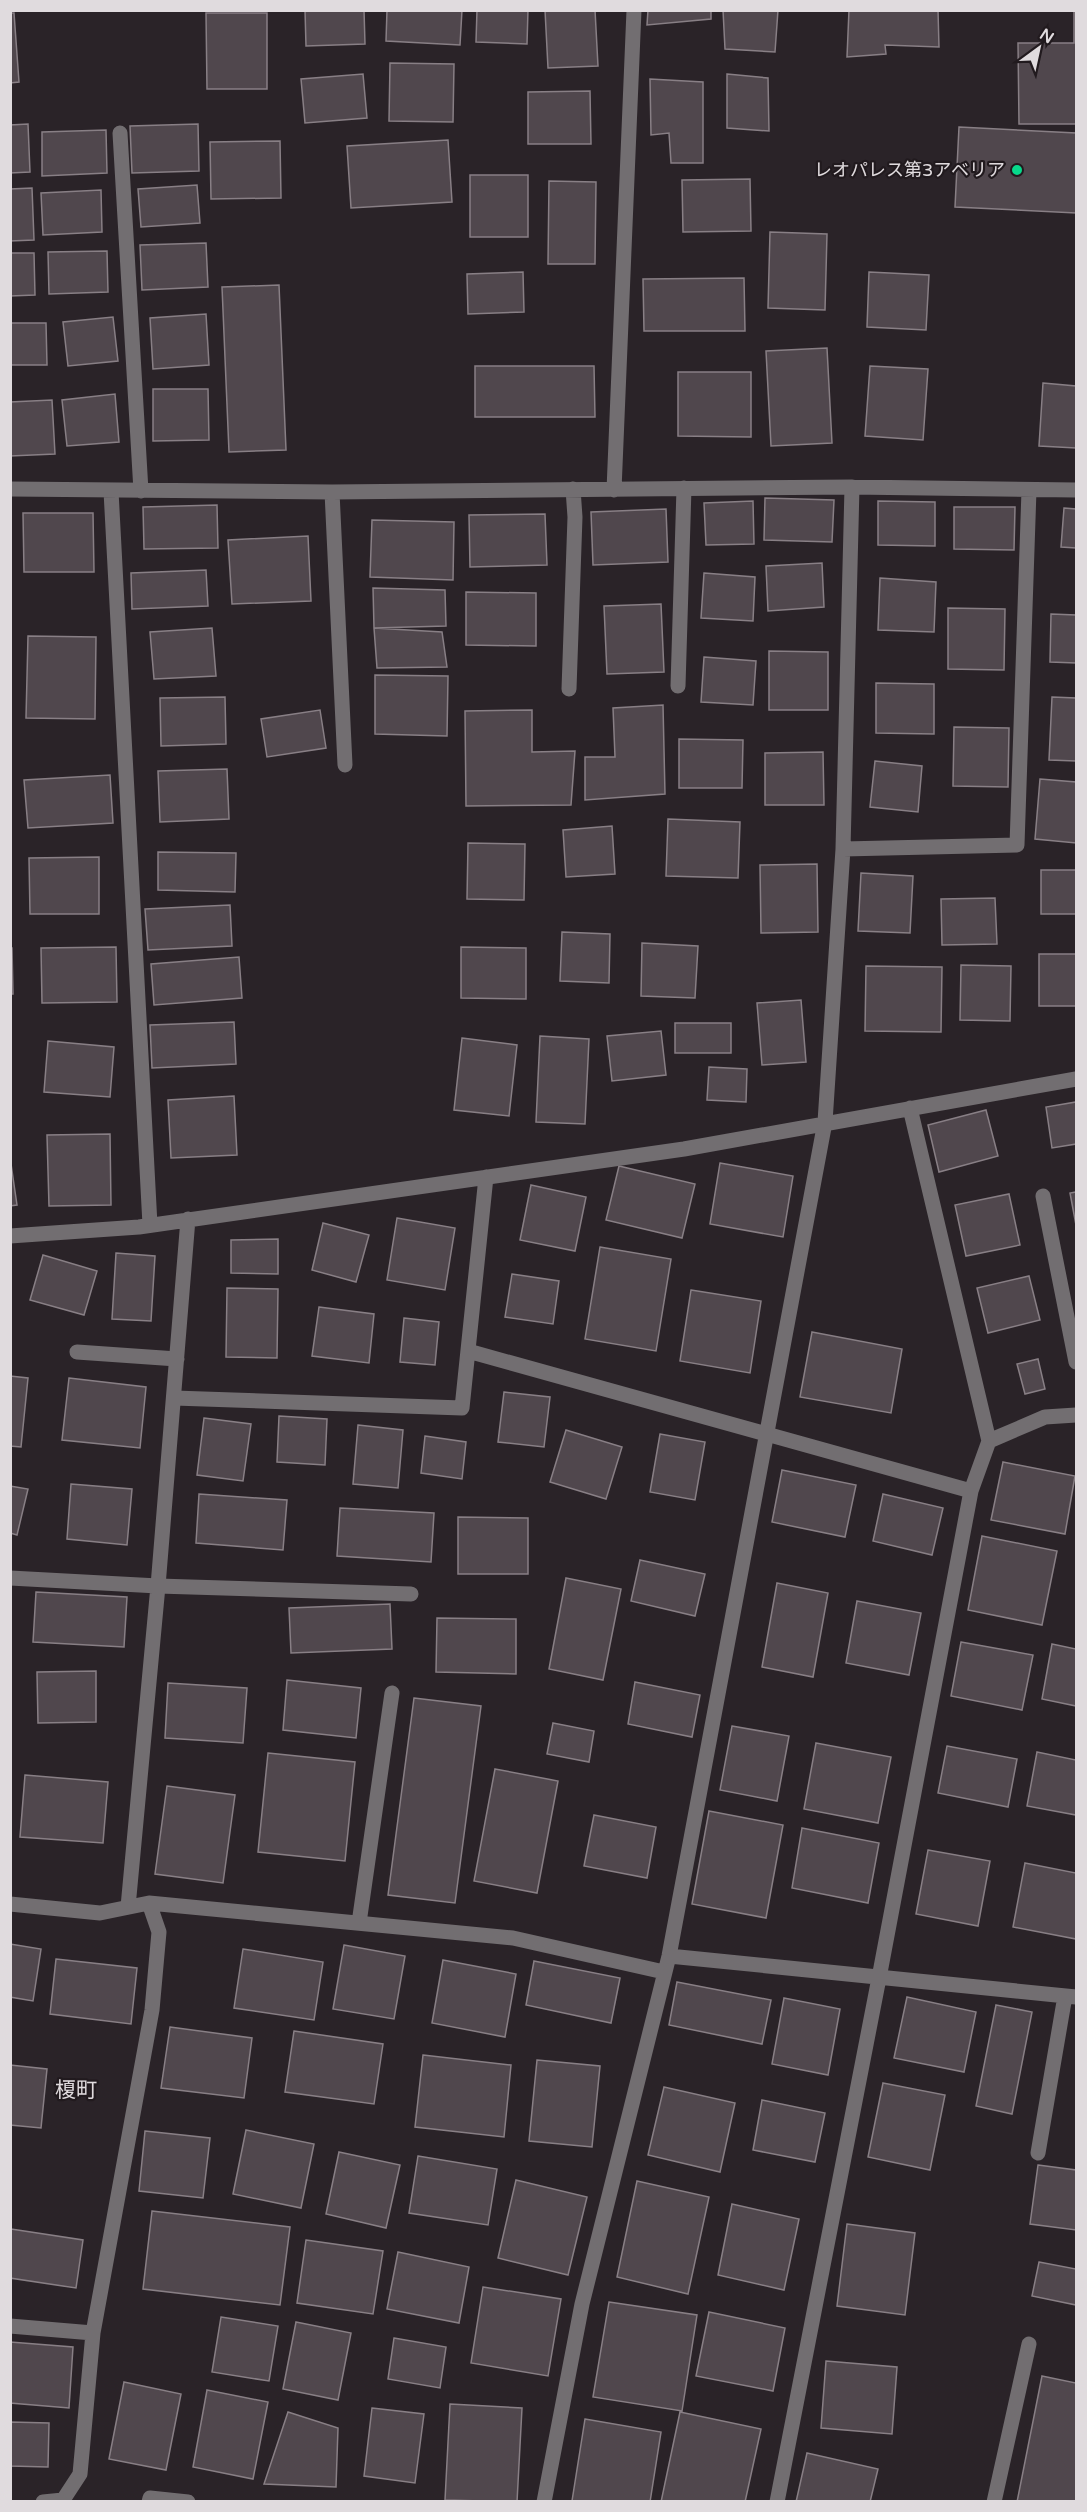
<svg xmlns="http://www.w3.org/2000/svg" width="1087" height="2512" viewBox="0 0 1087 2512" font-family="'Varela Round','Noto Sans JP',sans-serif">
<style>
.building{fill:#50474d;stroke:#887f85;stroke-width:1.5}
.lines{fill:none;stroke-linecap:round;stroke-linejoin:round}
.minor{stroke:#726e71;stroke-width:15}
.poi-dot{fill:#07d98b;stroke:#211a1e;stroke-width:2}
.labels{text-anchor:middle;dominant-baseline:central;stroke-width:4.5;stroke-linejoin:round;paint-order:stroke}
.poi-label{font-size:18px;fill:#e0dbde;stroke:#211a1e;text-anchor:end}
.quarter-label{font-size:21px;fill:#e0dbde;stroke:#211a1e}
</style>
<rect width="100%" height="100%" fill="#2a2328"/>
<path class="building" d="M305,10H364L365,44L306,46Z
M387,10H462L460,45L386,41Z
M477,10H528L527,44L476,42Z
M545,10H595L598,66L548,68Z
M648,10H711V19L647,25Z
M723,10H778L775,52L725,49Z
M849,10H938L939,47L885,45L886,54L847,57Z
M1074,10H1076V124H1019L1018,43H1074Z
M10,13H14L19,82L10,83Z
M206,13H267V89H207Z
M390,63L454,64L453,122L389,121Z
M363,74L367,118L305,123L301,79Z
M727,74L768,78L769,131L727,128Z
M650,79L703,82V163H671L669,133L651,135Z
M590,91L591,144H528V92Z
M28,124L30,172L10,173V125Z
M198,124L199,171L132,173L130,126Z
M959,127L1076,133V213L955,207Z
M106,130L107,173L42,176V132Z
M448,140L452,202L351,208L347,146Z
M280,141L281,198L211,199L210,142Z
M470,175H528V237H470Z
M750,179L751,231L683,232L682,180Z
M549,181L596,182L595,264H548Z
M197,185L200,223L141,227L138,189Z
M32,188L34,240L10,241V189Z
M101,190L102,232L43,235L41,193Z
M770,232L827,234L825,310L768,308Z
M206,243L208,287L142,290L140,245Z
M107,251L108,292L49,294L48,252Z
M10,253H34L35,295L10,296Z
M523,272L524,312L468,314L467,274Z
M869,272L929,275L926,330L867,327Z
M744,278L745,331H644L643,279Z
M279,285L286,450L229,452L222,287Z
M206,314L209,365L153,369L150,318Z
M113,317L118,361L68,366L63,322Z
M10,323H46L47,365H10Z
M827,348L832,443L771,446L766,351Z
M475,366H594L595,417H475Z
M870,366L928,369L923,440L865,436Z
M678,372H751V437L678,436Z
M1043,383L1076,386V448L1039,446Z
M153,389H208L209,440L153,441Z
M115,394L119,442L67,446L62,400Z
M52,400L55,454L10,456V402Z
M765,498L834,500L832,542L764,540Z
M753,501L754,544L706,545L704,503Z
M878,501L935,502V546L878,545Z
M217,505L218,548L144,549L143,507Z
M954,507H1015L1014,550L954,549Z
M1064,508L1076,509V548L1061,547Z
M666,509L668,562L593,565L591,512Z
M23,513H93L94,572H24Z
M545,514L547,565L470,567L469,515Z
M372,520L454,522L453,580L370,577Z
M308,536L311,601L232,604L228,540Z
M822,563L824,607L768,611L766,566Z
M206,570L208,606L132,609L131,573Z
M704,573L755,577L753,621L701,618Z
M880,578L936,582L934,632L878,630Z
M373,588L445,590L446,626L374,628Z
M466,592L536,593V646L466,645Z
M661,604L664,672L607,674L604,606Z
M948,608L1005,609L1004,670L948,669Z
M1051,614L1076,615V663L1050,662Z
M212,628L216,676L154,679L150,632Z
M374,628L442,632L447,667L377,668Z
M28,636L96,637L95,719L26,718Z
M769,651L828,652V710H769Z
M704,657L756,661L753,705L701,702Z
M375,675L448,676L447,736L375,734Z
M876,683L934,684V734L876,733Z
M225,697L226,744L161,746L160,698Z
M1052,697L1076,698V761L1049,760Z
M663,705L665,794L585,800V757H615L613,708Z
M320,710L326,748L267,757L261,719Z
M532,710V752L575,751L571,805L466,806L465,711Z
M954,727L1009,728L1008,787L953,786Z
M679,739L743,740L742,788H679Z
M823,752L824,805H765V753Z
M875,761L922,766L918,812L870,807Z
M227,769L229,819L160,822L158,771Z
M110,775L113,823L28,828L24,780Z
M1040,779L1076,782V843L1035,839Z
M668,819L740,822L738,878L666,876Z
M612,826L615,874L566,877L563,830Z
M468,843L525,844L524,900L467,899Z
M158,852L236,853L235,892L158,890Z
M99,857V914H30L29,858Z
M817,864L818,932L761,933L760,865Z
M1041,870H1076V914H1041Z
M861,873L913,876L910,933L858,931Z
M995,898L997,944L942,945L941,899Z
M230,905L232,946L148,950L145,909Z
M562,932L610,934L609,983L560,981Z
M642,943L698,946L695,998L641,996Z
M116,947L117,1002L42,1003L41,948Z
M461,947L526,948V999L461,998Z
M10,948H12L13,994H10Z
M1039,954H1076V1006H1039Z
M239,957L242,998L154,1005L151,964Z
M961,965L1011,966L1010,1021L960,1020Z
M866,966L942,967L941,1032L865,1031Z
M801,1000L806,1062L762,1065L757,1003Z
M234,1022L236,1064L152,1068L150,1025Z
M675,1023H731V1053H675Z
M661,1031L666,1075L612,1081L607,1036Z
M540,1036L589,1039L585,1124L536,1122Z
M462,1038L517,1045L509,1116L454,1110Z
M48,1041L114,1047L110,1097L44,1092Z
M709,1067L747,1069L746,1102L707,1100Z
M234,1096L237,1155L171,1158L168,1100Z
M1076,1102V1144L1052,1148L1046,1107Z
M986,1110L998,1156L939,1172L928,1125Z
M110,1134L111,1205L49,1206L47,1135Z
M10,1157L17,1205L10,1206Z
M720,1163L793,1176L783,1237L710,1224Z
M619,1166L695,1184L682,1238L606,1220Z
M531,1185L586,1197L575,1251L520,1240Z
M1076,1192V1225L1070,1193Z
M1009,1194L1020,1245L966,1256L955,1205Z
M397,1218L455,1228L445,1290L387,1280Z
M323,1223L369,1235L356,1282L312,1270Z
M278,1239V1274L231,1273V1240Z
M600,1247L671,1259L656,1351L585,1339Z
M116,1253L155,1256L151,1321L112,1319Z
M43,1255L97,1271L84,1315L30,1300Z
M512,1274L559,1281L553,1324L505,1317Z
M1029,1276L1040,1320L988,1333L977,1288Z
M227,1288L278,1289L277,1358L226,1357Z
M691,1290L761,1301L750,1373L680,1361Z
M319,1307L374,1314L369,1363L312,1356Z
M404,1318L439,1322L435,1365L400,1362Z
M812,1332L902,1349L891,1413L800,1397Z
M1038,1359L1045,1389L1025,1394L1017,1364Z
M10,1376L28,1378L21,1447L10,1446Z
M69,1378L146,1387L140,1448L62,1440Z
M504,1392L550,1397L544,1447L498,1442Z
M279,1416L327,1419L325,1465L277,1462Z
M204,1418L251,1424L243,1481L197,1475Z
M358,1425L403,1430L398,1488L353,1484Z
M566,1430L622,1447L606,1499L550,1482Z
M660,1434L705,1442L695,1500L650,1492Z
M425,1436L466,1442L462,1479L421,1473Z
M1003,1462L1075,1476L1065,1534L991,1520Z
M782,1470L856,1485L845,1537L772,1522Z
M71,1484L132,1489L127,1545L67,1539Z
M10,1486L28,1489L17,1535L10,1533Z
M199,1494L287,1500L283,1550L196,1543Z
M883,1494L943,1508L932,1555L873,1541Z
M340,1508L434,1513L431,1562L337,1556Z
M458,1517L528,1518V1574H458Z
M982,1536L1057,1551L1042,1625L968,1610Z
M640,1560L705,1574L695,1616L631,1601Z
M566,1578L621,1589L603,1680L549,1669Z
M777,1583L828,1593L813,1677L762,1667Z
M36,1592L127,1597L124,1647L33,1642Z
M857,1601L921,1613L909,1675L846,1663Z
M390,1604L392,1649L291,1653L289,1608Z
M437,1618L516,1619V1674L436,1672Z
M961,1642L1033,1655L1022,1710L951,1696Z
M1052,1644L1076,1649V1706L1042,1699Z
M96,1671V1722L38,1723L37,1672Z
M287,1680L361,1688L356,1738L283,1730Z
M635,1682L700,1695L692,1737L628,1724Z
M168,1683L247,1688L243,1743L165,1738Z
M414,1698L481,1706L455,1903L388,1895Z
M553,1723L594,1731L589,1762L547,1754Z
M732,1726L789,1736L777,1801L720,1790Z
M816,1743L891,1757L878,1823L804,1809Z
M947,1746L1017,1759L1008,1807L938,1793Z
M1037,1752L1076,1760V1815L1027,1806Z
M268,1753L355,1762L345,1861L258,1852Z
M495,1769L558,1781L537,1893L474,1881Z
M25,1775L108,1782L103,1843L20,1837Z
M167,1786L235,1795L223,1883L155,1874Z
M709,1811L783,1825L766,1918L692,1904Z
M594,1815L656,1827L647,1878L584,1866Z
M802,1828L879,1843L868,1903L792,1888Z
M928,1850L990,1861L978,1926L916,1914Z
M1025,1863L1076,1873V1939L1013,1927Z
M10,1944L41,1949L33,2001L10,1997Z
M344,1945L405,1956L394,2019L333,2009Z
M243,1949L323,1962L314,2020L234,2008Z
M56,1959L137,1968L131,2024L50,2014Z
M443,1960L516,1974L505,2037L432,2023Z
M534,1961L620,1978L611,2023L526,2005Z
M677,1982L771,2000L762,2044L669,2025Z
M907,1997L976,2012L964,2072L894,2058Z
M784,1998L840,2009L828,2075L772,2064Z
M996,2005L1032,2012L1012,2114L976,2106Z
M170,2027L252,2038L244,2098L161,2088Z
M294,2031L383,2044L374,2104L285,2092Z
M423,2055L511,2065L504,2137L415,2127Z
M537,2060L600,2066L592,2147L529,2141Z
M10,2065L47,2069L41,2128L10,2125Z
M883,2083L945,2095L930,2170L868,2157Z
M664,2087L735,2103L720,2172L648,2155Z
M762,2100L825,2113L815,2162L753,2150Z
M246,2130L314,2144L301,2208L233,2194Z
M145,2131L210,2138L203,2198L139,2191Z
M339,2152L400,2165L386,2228L326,2214Z
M418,2156L497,2169L488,2225L409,2213Z
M1038,2165L1076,2170V2230L1030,2224Z
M516,2180L587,2197L568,2275L498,2258Z
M637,2181L709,2197L688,2294L617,2277Z
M732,2204L799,2219L784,2290L718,2275Z
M152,2211L290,2227L280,2305L143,2289Z
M847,2224L915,2233L905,2315L837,2306Z
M11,2229L83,2240L76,2288L10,2278Z
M306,2240L383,2251L373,2314L297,2303Z
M398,2252L469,2267L459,2323L387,2309Z
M1039,2262L1076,2269V2305L1032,2296Z
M483,2287L561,2299L548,2376L471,2363Z
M609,2302L697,2315L682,2411L593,2397Z
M709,2312L785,2328L773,2391L696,2376Z
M221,2317L278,2326L269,2381L212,2372Z
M296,2322L351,2333L338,2400L283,2389Z
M394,2338L446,2347L440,2388L388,2379Z
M10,2342L73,2347L69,2408L10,2403Z
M826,2361L897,2367L892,2434L821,2428Z
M1042,2376L1076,2383V2502H1017Z
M124,2382L181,2394L166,2470L109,2459Z
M207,2390L268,2402L253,2479L193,2467Z
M450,2404L522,2408L517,2502L445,2500Z
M372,2408L424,2414L415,2483L364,2476Z
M288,2412L338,2428L336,2487L264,2484Z
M680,2412L761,2429L745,2502H661Z
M585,2419L661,2432L650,2502L572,2501Z
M10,2422L49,2423L48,2467L10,2466Z
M807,2453L878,2469L870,2502H796Z"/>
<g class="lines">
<path class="minor" d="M120,133L141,491
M10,489L332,492L852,487L1076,490
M614,490L634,10
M111,491L150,1225
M332,492L345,765
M678,686L684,488
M569,689L575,517L573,489
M843,849L1017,845L1029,490
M910,1108L989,1441
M1043,1196L1076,1362
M10,1236L139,1227L684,1149L1076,1079
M468,1351L971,1491
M77,1352L177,1359
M174,1398L462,1408L486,1177
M10,1578L158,1586L411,1594
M10,1904L100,1913L149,1903L513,1938L664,1972
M128,1907L158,1586L188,1219
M359,1923L392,1693
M669,1956L1076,1997
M1038,2153L1065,1996
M10,2326L93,2333
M43,2502L63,2500L80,2474L93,2333L152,2010L159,1932L149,1903
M149,2502L150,2498L188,2502
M544,2502L582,2304L669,1956L825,1122L843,849L852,487
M777,2502L879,1978L971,1491L989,1441L1045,1417L1076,1415
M994,2502L1029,2344"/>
</g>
<circle class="poi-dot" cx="1017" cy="170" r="6"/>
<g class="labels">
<g class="poi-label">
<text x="1005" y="170">レオパレス第3アベリア</text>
</g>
<g class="quarter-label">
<text x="76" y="2090">榎町</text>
</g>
</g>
<rect width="1087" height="2512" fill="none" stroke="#e0dbde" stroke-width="24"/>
<g transform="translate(1039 48) rotate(33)" stroke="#211a1e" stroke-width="4.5" paint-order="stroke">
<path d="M0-4.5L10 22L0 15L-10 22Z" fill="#e0dbde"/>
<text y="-9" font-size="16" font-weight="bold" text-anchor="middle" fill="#e0dbde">N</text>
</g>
</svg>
